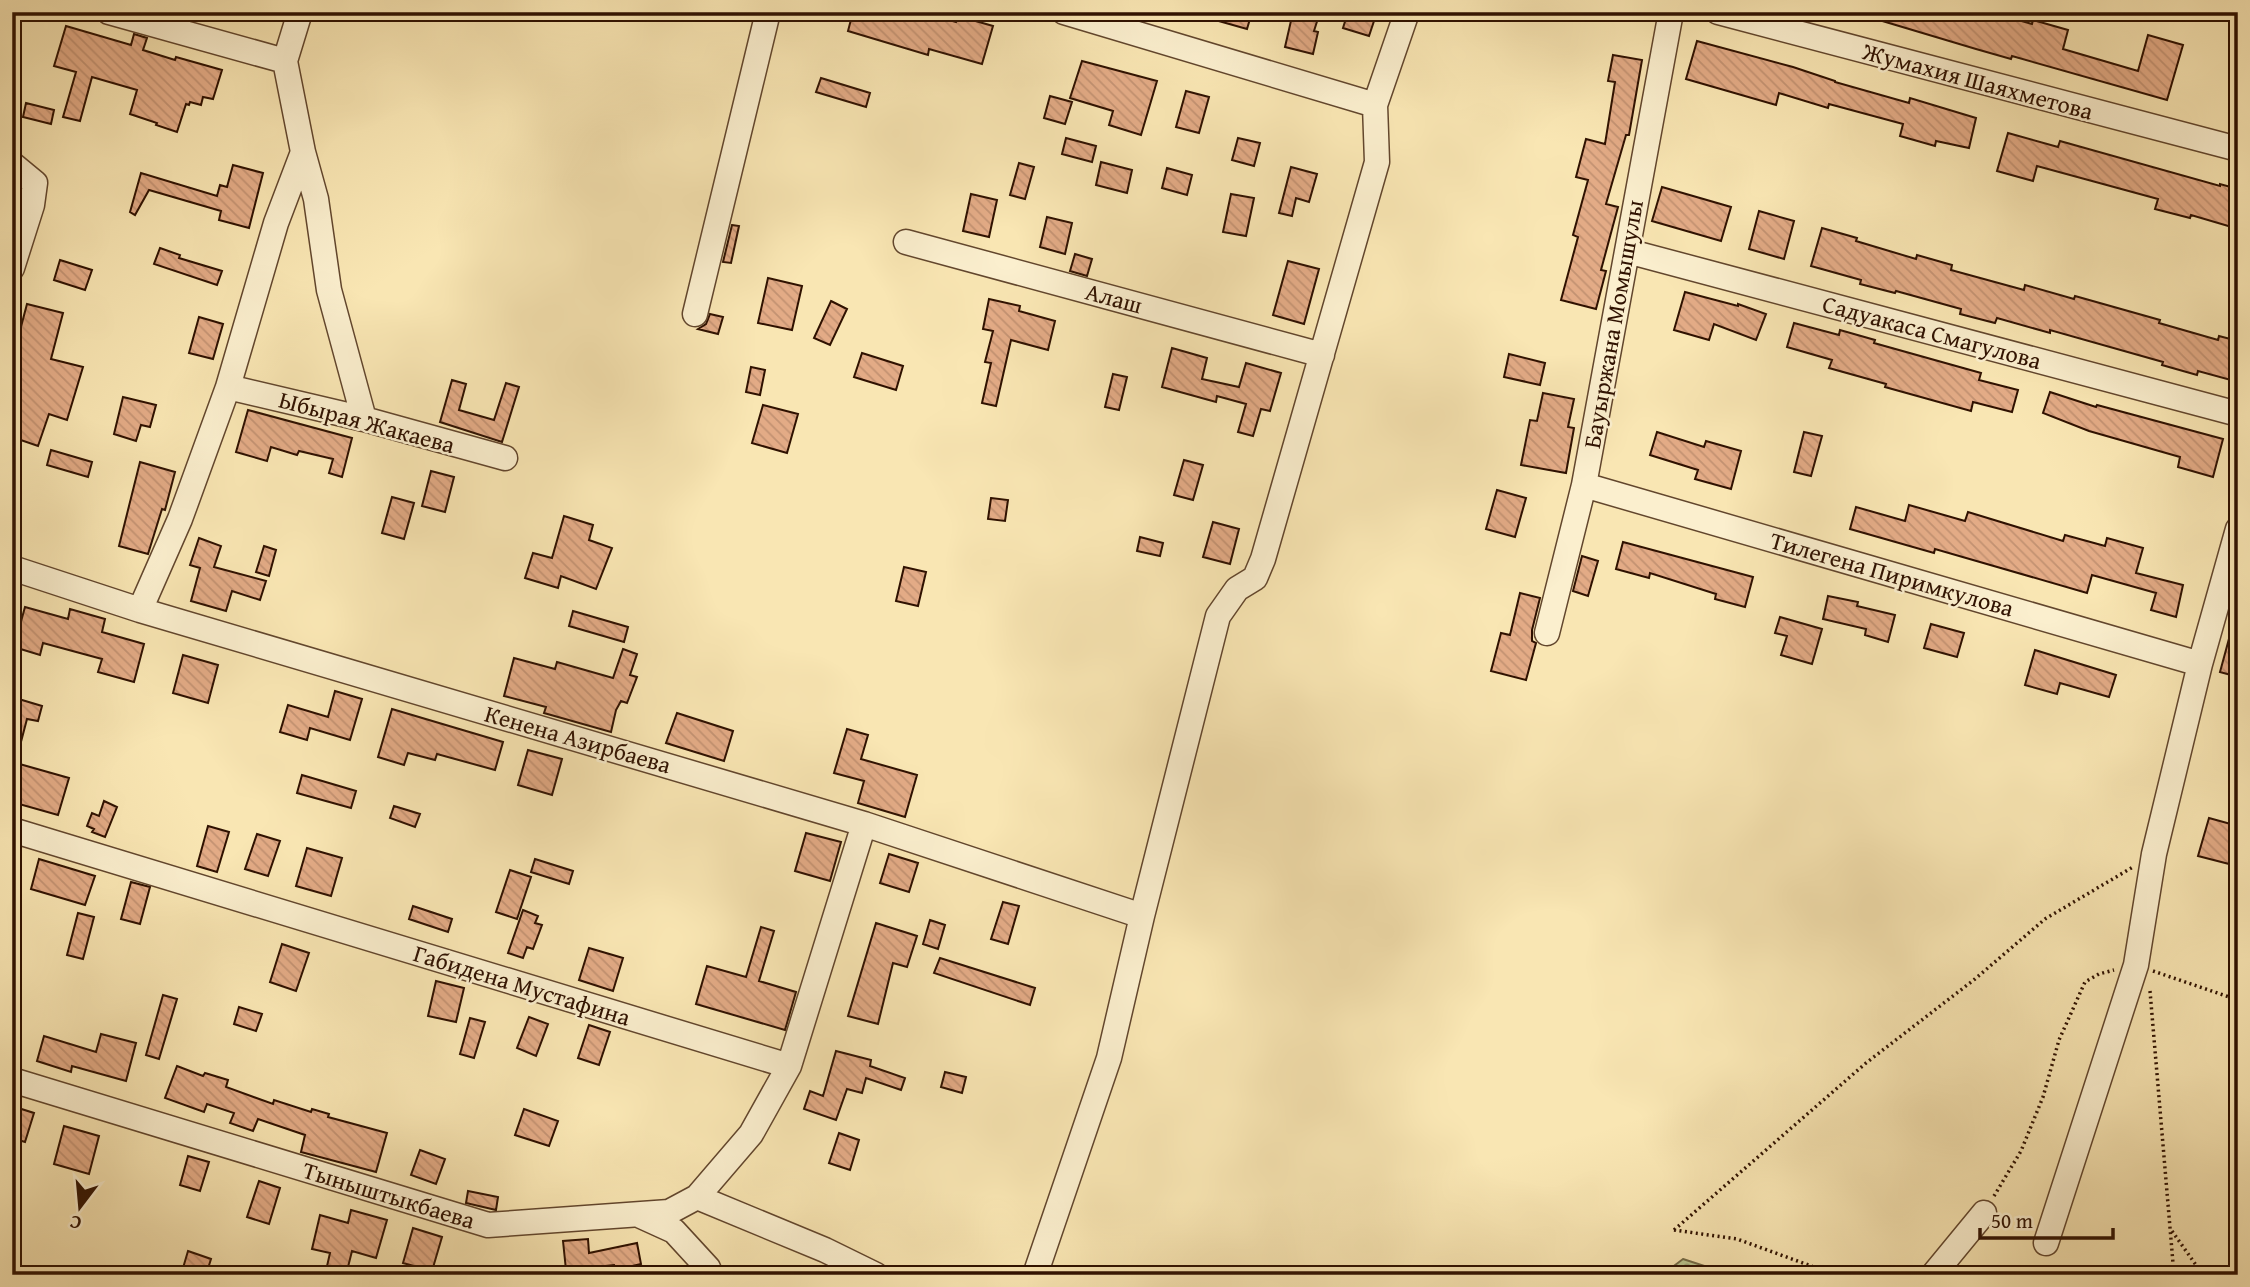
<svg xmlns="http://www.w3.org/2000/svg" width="2250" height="1287" viewBox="0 0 2250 1287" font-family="'Gentium Book Plus',serif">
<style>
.cemetery{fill:url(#cemetery-stones);stroke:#746c48;stroke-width:2}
.building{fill:url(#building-back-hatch);stroke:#2f1100;stroke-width:2}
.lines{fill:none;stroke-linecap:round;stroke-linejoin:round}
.minor-casing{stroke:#62462d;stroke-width:27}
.path{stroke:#2f1100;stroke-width:3.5;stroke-dasharray:2 3.5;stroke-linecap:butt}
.minor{stroke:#fbefce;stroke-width:24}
.labels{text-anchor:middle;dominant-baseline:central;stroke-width:5;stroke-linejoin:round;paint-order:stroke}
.street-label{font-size:24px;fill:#2f1100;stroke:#fbefce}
</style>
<defs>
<pattern id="cemetery-stones" width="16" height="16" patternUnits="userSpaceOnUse" patternTransform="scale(1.75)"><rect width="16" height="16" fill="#bac68f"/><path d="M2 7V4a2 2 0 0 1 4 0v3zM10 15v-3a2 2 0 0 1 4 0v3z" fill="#a0a97a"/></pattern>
<pattern id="building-back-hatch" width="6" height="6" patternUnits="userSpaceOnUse" patternTransform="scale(1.75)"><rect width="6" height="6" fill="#e3ab86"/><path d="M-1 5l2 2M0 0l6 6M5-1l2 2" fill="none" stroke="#c39272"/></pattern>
</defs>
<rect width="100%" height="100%" fill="#f9e6b3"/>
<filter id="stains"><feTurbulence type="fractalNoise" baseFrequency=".00286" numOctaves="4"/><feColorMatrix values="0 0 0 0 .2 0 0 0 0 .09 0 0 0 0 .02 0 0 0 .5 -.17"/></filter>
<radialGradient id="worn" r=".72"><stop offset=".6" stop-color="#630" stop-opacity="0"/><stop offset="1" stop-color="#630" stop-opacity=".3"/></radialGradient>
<path class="cemetery" d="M1683,1259L1732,1275H1662Z"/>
<path class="building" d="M853,12H922L956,22L958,16L993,26L982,64L929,49L928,55L848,31Z
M1202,12H1252L1247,29L1201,16Z
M1293,12H1320L1314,31L1318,32L1313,54L1285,47Z
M1348,12H1377L1369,36L1343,28Z
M1870,12H1965L1985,18L1986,12H1990L2032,24L2033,20L2068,30L2063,49L2138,71L2148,35L2183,45L2167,100L2012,56L2011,59L1976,49L1869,17Z
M66,26L131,45L134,34L147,38L143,50L175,60L176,57L222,70L213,99L203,97L201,105L190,102L189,105L186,104L177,132L156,125L157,123L130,114L137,90L92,77L80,121L63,117L76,72L54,66Z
M1697,41L1793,67L1835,81V82L1909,103L1910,98L1976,118L1969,148L1936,141L1935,146L1900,136L1903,124L1829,104L1828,108L1779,93L1776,105L1686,79Z
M1613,55L1642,60L1629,135H1626L1606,204L1618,207L1601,270L1606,271L1596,309L1561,300L1578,237L1573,235L1588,180L1576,177L1586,139L1605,144L1615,82L1608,81Z
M1082,61L1157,81L1141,135L1109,125L1113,111L1070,98Z
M821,78L870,93L866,107L816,92Z
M1186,91L1209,97L1199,133L1176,127Z
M1050,96L1072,102L1065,124L1044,118Z
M26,103L54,110L51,124L23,117Z
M2008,133L2058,147L2060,141L2220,186V184L2238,189V217L2235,228L2191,215L2190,218L2155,209L2158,199L2037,166L2033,181L1997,171Z
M1066,138L1096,146L1092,162L1062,154Z
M1238,138L1260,143L1254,166L1232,160Z
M1101,162L1132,170L1127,193L1096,185Z
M1019,163L1034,167L1025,199L1010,195Z
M233,165L263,173L249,228L219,220L221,211L149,190L135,215L130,212L141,173L217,196L220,185L227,187Z
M1291,167L1317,174L1309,202L1296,198L1292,216L1279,213Z
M1167,168L1192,175L1187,195L1162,188Z
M1662,187L1731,207L1721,241L1652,221Z
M971,194L997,200L989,237L963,231Z
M1231,194L1254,198L1246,236L1223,232Z
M1759,211L1794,221L1784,259L1749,249Z
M1047,217L1072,223L1065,254L1040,247Z
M732,225L739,226L731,263L723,262Z
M1822,228L1857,238L1856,241L1916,259L1917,255L1952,265L1951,270L2024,290L2025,285L2074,299L2075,296L2160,320L2159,323L2218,340L2219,336L2238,341V382L2198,371L2197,375L2162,365L2163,362L2050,330V333L1997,318L1995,323L1960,314L1961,309L1896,291L1895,293L1860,284L1861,280L1811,266Z
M160,248L180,255L179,258L222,271L217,285L154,264Z
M1075,254L1092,259L1087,276L1070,271Z
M60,260L92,270L85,290L54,280Z
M1288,261L1319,269L1304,324L1273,315Z
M768,278L802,286L792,330L758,323Z
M1685,292L1738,306V304L1766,314L1756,340L1714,324L1709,340L1674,330Z
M989,299L1020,306L1019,311L1055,321L1048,350L1011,340L996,406L982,403L991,363L985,362L993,331L983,329Z
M831,301L847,309L830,345L814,338Z
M27,304L63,313L51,359L83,367L67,420L49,414L38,446L12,437V361Z
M710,314L723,317L718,334L698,329L706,324Z
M199,317L223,324L213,359L189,353Z
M1794,323L1839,335L1840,330L1875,340L1874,343L1981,373L1979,380L2018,390L2012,412L1973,402L1971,411L1885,387L1886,384L1829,368L1832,360L1787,347Z
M1172,348L1207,358L1202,379L1239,387L1246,363L1281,373L1270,411L1261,409L1253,436L1238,432L1246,404L1217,396L1216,402L1162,387Z
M862,353L903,366L896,390L854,377Z
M1509,354L1545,363L1540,385L1504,377Z
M751,367L765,370L760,395L746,392Z
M1113,374L1127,377L1119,410L1105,407Z
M452,380L466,384L459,410L494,420L506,383L519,387L502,442L440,422Z
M2050,392L2096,407L2097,405L2223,439L2213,477L2178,467L2180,457L2089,431L2043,413Z
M1543,393L1574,399L1568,427L1574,428L1566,473L1521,465L1530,420L1537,421Z
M123,397L156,405L150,427L141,425L136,441L114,434Z
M763,405L798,414L787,453L752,443Z
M248,410L352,438L342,477L329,473L333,459L299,451L297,455L271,447L267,461L236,452Z
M1657,432L1704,447L1706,441L1741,451L1731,489L1695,479L1698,470L1650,455Z
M1804,432L1822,436L1811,476L1794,472Z
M51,450L92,462L88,477L47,465Z
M1184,460L1203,465L1193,500L1174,495Z
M140,462L175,472L165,510L162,509L148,554L119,546Z
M431,471L454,477L445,512L422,506Z
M1497,490L1526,498L1515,537L1486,529Z
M392,497L414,503L404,539L382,533Z
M991,498L1008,500L1005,521L988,519Z
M1909,505L1965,521L1968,512L2063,541L2065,535L2105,546L2107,538L2143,548L2136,573L2183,585L2176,617L2151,610L2156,593L2092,575L2087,593L1935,549L1934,553L1850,529L1856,507L1905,521Z
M564,516L593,525L589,540L612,548L596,589L561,576L558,588L525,578L533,553L552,558Z
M1213,522L1239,529L1230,564L1203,557Z
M1140,537L1163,543L1160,556L1137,551Z
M199,538L221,546L214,567L266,581L260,600L232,591L226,611L191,601L200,568L190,565Z
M1623,542L1753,577L1745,607L1715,599L1716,594L1650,573L1649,578L1616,569Z
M264,546L276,550L269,576L256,572Z
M1582,556L1598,561L1588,596L1573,591Z
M904,567L926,572L918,606L896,601Z
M1520,593L1540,598L1532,630V641L1536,643L1526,680L1491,671L1501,633L1510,635Z
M1828,596L1858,602L1857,606L1895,615L1888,642L1865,635L1866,629L1823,619Z
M25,607L68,619L70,609L105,619L102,632L144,644L134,682L98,672L102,659L43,643L40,655L14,647Z
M573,611L628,627L624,642L569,626Z
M1780,617L1822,629L1812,664L1781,655L1787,636L1775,633Z
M1931,624L1964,633L1957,657L1924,648Z
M2233,624L2238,625V677L2220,672Z
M623,649L637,654L630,675L637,677L627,703L621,701L616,710L611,732L544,713L546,707L504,696L514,658L555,669L557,662L613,678Z
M2035,650L2116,675L2109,697L2060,683L2057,694L2025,685Z
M183,655L218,665L208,703L173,693Z
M335,691L362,699L350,740L310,728L307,740L280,732L288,705L328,717Z
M12,697L42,706L38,721L27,719L17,757L12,756Z
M392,709L503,742L495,770L437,754L435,760L408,753L404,765L378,757Z
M677,713L733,731L724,761L666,743Z
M847,729L868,735L861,759L917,775L905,817L858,803L864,781L834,773Z
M528,750L562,759L552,795L518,785Z
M16,763L69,778L58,815L12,802V775Z
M302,775L356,791L351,808L297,793Z
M104,801L117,807L105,837L92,832L94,829L87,826L92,813L99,816Z
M394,806L420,814L415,827L390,818Z
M2209,818L2238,826V849L2233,865L2198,856Z
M208,826L229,832L217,872L197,866Z
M806,833L841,842L830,881L795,871Z
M257,834L280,841L268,876L245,869Z
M307,848L342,858L331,896L296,886Z
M889,854L918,863L909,892L880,883Z
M39,859L95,876L85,905L31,889Z
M535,859L573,871L569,884L531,872Z
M510,870L531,877L517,919L496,912Z
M131,882L150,887L140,924L121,919Z
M1003,902L1019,906L1008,944L991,939Z
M413,906L452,919L448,932L409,919Z
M523,910L538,916L535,923L542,925L533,949L527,947L523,958L508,953Z
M78,913L94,917L83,959L67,955Z
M930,920L945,925L938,949L923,944Z
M876,923L917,936L907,967L893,963L878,1024L848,1016Z
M761,927L774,931L759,981L796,992L785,1030L696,1004L707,966L746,977Z
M282,944L309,953L296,991L270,982Z
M589,948L623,958L613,991L579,980Z
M940,958L1035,988L1030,1005L934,973Z
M436,981L464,988L456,1022L428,1016Z
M163,995L177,999L159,1059L146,1055Z
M239,1007L262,1014L256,1031L234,1024Z
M529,1017L548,1024L536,1056L517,1048Z
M470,1018L485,1022L474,1058L460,1054Z
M589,1025L610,1032L599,1065L578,1058Z
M101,1034L136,1043L126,1081L72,1066L71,1072L37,1061L44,1036L96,1052Z
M836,1051L871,1060L870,1066L905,1078L901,1090L866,1078L862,1093L847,1089L836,1120L804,1109L810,1091L823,1096Z
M177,1066L203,1076L205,1073L228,1080L226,1087L273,1104L274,1100L311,1112L312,1109L329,1114L328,1117L387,1133L376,1172L301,1152L305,1135L258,1119L253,1131L230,1123L234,1113L207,1104L204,1112L165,1098Z
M945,1072L966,1077L962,1093L941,1087Z
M12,1106L34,1113L25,1142L12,1138Z
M524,1109L558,1121L549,1146L515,1135Z
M64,1126L99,1136L89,1174L54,1164Z
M839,1133L859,1140L850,1170L829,1163Z
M420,1150L445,1159L436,1184L411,1175Z
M188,1156L209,1162L200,1191L180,1185Z
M259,1181L280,1188L269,1224L247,1217Z
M468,1191L498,1197L496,1210L466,1203Z
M351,1210L387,1220L376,1258L352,1251L346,1275H325L330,1253L312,1249L320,1215L348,1223Z
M413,1228L442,1237L432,1271L403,1263Z
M588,1239L589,1253L637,1243L641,1264L615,1270L614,1265L566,1270L563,1241Z
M188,1251L211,1259L206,1275L183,1268Z"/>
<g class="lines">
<g class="minor-casing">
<path id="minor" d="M109,12L285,61
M300,12L285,61L303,152L316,199L329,290L364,419
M1064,12L1375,105
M1718,12L2238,149
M12,164L35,183L32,205L12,268
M906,242L1322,355
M1627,251L2238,414
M695,314L768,12
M228,387L364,419L505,458
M1584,485L2200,664
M12,568L140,610L864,824L1142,916
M140,610L180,519L228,387L276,223L303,152
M1547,633L1584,485L1671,12
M12,830L789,1066L864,824
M12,1080L488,1225L669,1212L697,1197L751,1134L789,1066
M697,1197L825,1250L876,1275
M641,1216L674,1231L708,1268L711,1275
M2046,1243L2136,965L2154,854L2200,664L2238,529
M1035,1275L1109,1058L1142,916L1218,616L1237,589L1255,578L1263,559L1377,162L1375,105L1407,12
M1933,1275L1984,1213"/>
</g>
<path class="path" d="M2153,971L2238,1000
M2150,991L2174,1275
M1994,1196L2021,1151L2043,1097L2059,1040L2085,982L2099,974L2114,970
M1674,1230L1866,1063L1975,979L2045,919L2133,867
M1674,1230L1737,1239L1836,1275
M2172,1231L2203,1275"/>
<use href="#minor" class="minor"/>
</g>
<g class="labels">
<g class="street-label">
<text transform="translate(1978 81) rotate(15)">Жумахия Шаяхметова</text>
<text transform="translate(1114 298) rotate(15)">Алаш</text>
<text transform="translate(1613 324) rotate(-80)">Бауыржана Момышулы</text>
<text transform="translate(1932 332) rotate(15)">Садуакаса Смагулова</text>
<text transform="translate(367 422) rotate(15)">Ыбырая Жакаева</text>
<text transform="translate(1892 574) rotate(16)">Тилегена Пиримкулова</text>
<text transform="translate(578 739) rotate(16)">Кенена Азирбаева</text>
<text transform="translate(522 985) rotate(17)">Габидена Мустафина</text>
<text transform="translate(389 1195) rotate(17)">Тыныштыкбаева</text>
</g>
</g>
<rect width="2250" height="1287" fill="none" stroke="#f9e6b3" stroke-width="42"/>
<rect x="14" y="14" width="2222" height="1259" fill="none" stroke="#2f1100" stroke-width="3.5"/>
<rect x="21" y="21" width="2208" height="1245" fill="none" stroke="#2f1100" stroke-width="2"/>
<g transform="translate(80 1207) rotate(196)" stroke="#fbefce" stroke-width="5" paint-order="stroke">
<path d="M0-5L12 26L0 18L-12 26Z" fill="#2f1100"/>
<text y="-10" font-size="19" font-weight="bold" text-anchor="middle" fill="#2f1100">С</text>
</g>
<path d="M1980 1228v10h133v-10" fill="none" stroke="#2f1100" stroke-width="3.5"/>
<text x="1991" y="1228" font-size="21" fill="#2f1100" stroke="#fbefce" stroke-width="5" paint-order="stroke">50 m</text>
<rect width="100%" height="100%" filter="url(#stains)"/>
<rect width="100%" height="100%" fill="url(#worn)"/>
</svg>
